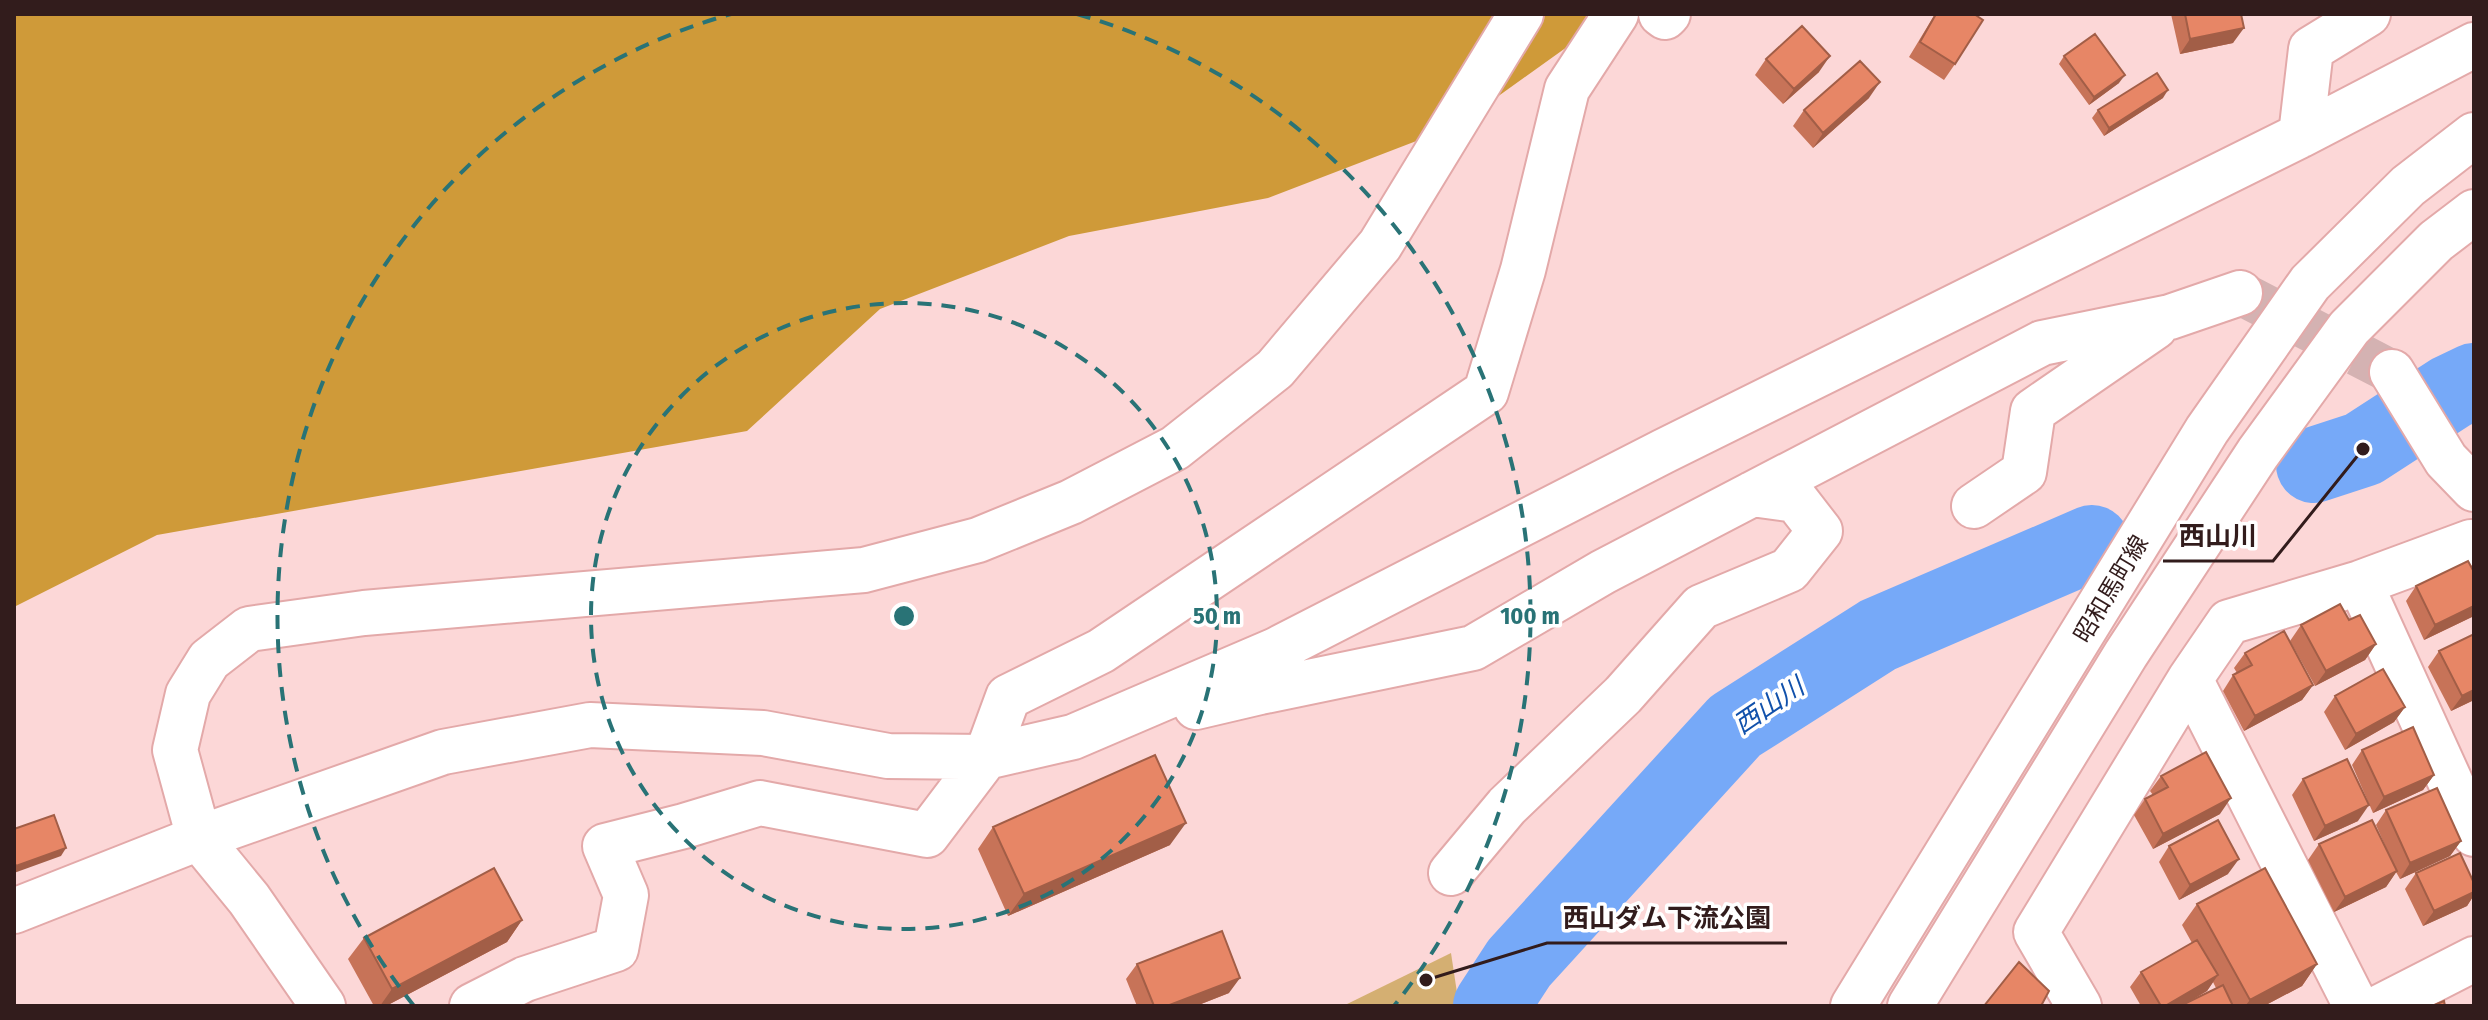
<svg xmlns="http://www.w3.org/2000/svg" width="2488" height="1020" viewBox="0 0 2488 1020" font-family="'Fira Sans Condensed','Noto Sans JP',sans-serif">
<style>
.green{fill:#d4af72}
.forest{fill:#cf9a39}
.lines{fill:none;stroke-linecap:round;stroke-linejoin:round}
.river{stroke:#76a9f8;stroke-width:76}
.minor-tunnel{stroke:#d4b2b2;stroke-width:44;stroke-dasharray:44 22;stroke-linecap:butt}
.minor-casing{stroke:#e3a9a9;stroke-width:48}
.major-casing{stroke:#e3a9a9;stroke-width:48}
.minor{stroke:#fff;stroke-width:44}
.major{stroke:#fff;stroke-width:44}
.wall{fill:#c77358;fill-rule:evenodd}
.shaded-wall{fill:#a25e47}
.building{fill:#e78666;stroke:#a25e47;stroke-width:2}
.ring{fill:none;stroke:#297376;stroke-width:4;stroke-dasharray:14 10}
.labels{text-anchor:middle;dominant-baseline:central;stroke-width:7;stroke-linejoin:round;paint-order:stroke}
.street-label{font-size:24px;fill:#321c1c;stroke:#fff}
.water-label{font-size:26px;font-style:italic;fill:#1151ab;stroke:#fff}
.centre{fill:#297376;stroke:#fff;stroke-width:4}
.ring-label{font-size:24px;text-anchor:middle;font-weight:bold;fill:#297376;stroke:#fff;stroke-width:7;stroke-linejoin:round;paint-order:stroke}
.leader{fill:none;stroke:#321c1c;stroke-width:3}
.callout-dot{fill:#321c1c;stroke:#fff;stroke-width:3}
.callout-label{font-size:26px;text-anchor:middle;font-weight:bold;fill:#321c1c;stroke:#fff;stroke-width:7;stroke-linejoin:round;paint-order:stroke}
</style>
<rect width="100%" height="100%" fill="#fcd7d7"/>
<path class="green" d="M1451,953L1459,1006H1343Z"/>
<path class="forest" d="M14,14H1613L1458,125L1268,198L1069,236L880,309L747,431L157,535L14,607Z"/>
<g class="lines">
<path class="river" d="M2314,465L2363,449L2451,392L2474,381
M1491,1006L1519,963L1735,726L1878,635L2092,543"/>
<path class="minor-tunnel" d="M2240,293L2392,372"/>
<g class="minor-casing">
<path id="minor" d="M1661,14L1665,17L1668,14
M2301,135L2311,49L2368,14
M2392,372L2446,460L2474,489
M1974,506L2024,472L2033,411L2155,327
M2360,583L2474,834
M2190,679L2356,1006
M1196,707L1260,692L1473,648L1603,572L2042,343L2170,317L2240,293
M1451,873L1507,806L1623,695L1701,607L1789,570L1820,531L1796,500L1752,494
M14,911L199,838L443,752L590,725L763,733L888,756L986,757L1073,737L1276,650L1664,451L2301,135L2474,45
M323,1006L249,899L199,838L175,750L188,694L209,660L249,629L364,613L864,570L978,540L1071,502L1175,448L1275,369L1380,245L1521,14
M472,1006L525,979L616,949L626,895L605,846L684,826L760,803L927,835L986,757L1008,697L1101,651L1486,392L1523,270L1567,89L1616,14
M2079,1006L2036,932L2190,679L2229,622L2360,583L2471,542L2474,543
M2382,1006L2474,959"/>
</g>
<g class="major-casing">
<path id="major" d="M1853,1006L2207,430L2310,283L2408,186L2474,135
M1910,1006L2126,654L2258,453L2349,328L2436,241L2474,212"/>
</g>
<use href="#minor" class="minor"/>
<use href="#major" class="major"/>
</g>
<path class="wall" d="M1935,14H1974L1955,64L1944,80L1909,57Z
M2171,14H2241L2233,43L2180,54Z
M2064,56L2119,83L2089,105L2059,64Z
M1766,59L1819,72L1783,104L1755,75Z
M1869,98L1813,148L1793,126L1804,110Z
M2163,98L2104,136L2092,118L2098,110Z
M2474,572V616L2424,640L2406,601L2416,586Z
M2349,620L2376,644L2365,660L2315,686L2290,641L2301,625Z
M2439,651L2474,700L2451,711L2428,667Z
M2245,653L2313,685L2302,700L2244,731L2223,691L2233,675L2237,673L2234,668Z
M2335,696L2405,707L2394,722L2345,750L2324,712Z
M2362,750L2434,775L2423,790L2373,813L2352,765Z
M2161,776L2220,814L2153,849L2134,815L2145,799L2153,795L2150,791Z
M2303,779L2358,821L2314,841L2292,795Z
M2386,810L2461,841L2450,856L2400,879L2396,872L2386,887L2334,912L2308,860L2319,844L2391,859L2376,825Z
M993,827L1170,845L1008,916L978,849Z
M2169,846L2228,874L2179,900L2159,862Z
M2416,873L2474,883V895L2467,906L2423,926L2405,889Z
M2197,904L2317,964L2302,986L2264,1006H2141L2130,987L2141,972L2192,943L2182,925ZM2213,982L2216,988L2187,1003L2207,991Z
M522,920L507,942L386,1006H374L348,959L364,938Z
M1137,964L1229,993L1196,1006H1137L1126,979Z"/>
<path class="shaded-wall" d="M2244,28L2233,43L2180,54L2190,39Z
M1830,56L1819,72L1783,104L1794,89Z
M2125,75L2119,83L2089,105L2094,97Z
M1880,82L1869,98L1813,148L1823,133Z
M2168,90L2163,98L2104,136L2109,128Z
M2474,606V616L2424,640L2435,625Z
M2376,644L2365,660L2315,686L2326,671Z
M2313,685L2302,700L2244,731L2255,716Z
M2474,690V700L2451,711L2462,696Z
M2405,707L2394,722L2345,750L2356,734Z
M2434,775L2423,790L2373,813L2384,797Z
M2231,798L2220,814L2153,849L2163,834Z
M2369,805L2358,821L2314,841L2325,826Z
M1186,823L1170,845L1008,916L1024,894Z
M2461,841L2450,856L2400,879L2410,863Z
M66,848L61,856L14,873V869L16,866Z
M2239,859L2228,874L2179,900L2190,885Z
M2397,871L2386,887L2334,912L2345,897Z
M2474,892V895L2467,906L2423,926L2434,911Z
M522,920L507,942L386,1006H380L392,989Z
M2317,964L2302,986L2264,1006H2245L2250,1000Z
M2218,975L2207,991L2181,1006H2165Z
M1240,978L1229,993L1196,1006H1167Z"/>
<path class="building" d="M1936,14H1974L1983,20L1955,64L1920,42Z
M2185,14H2241L2244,28L2190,39Z
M1802,26L1830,56L1794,89L1766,59Z
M2095,34L2125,75L2094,97L2064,56Z
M1860,61L1880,82L1823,133L1804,110Z
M2157,73L2168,90L2109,128L2098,110Z
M2468,561L2474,572V606L2435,625L2416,586Z
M2340,604L2349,620L2360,615L2376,644L2326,671L2301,625Z
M2284,631L2313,685L2255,716L2233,675L2252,665L2245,653Z
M2474,634V690L2462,696L2439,651Z
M2383,669L2405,707L2356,734L2335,696Z
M2413,727L2434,775L2384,797L2362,750Z
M2206,752L2231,798L2163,834L2145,799L2168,787L2161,776Z
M1155,755L1186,823L1024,894L993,827Z
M2347,759L2369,805L2325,826L2303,779Z
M2437,788L2461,841L2410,863L2386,810Z
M54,815L66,848L16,866L14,862V829Z
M2218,820L2239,859L2190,885L2169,846Z
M2372,820L2397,871L2345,897L2319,844Z
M2460,853L2474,883V892L2434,911L2416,873Z
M494,868L522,920L392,989L364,938Z
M2265,868L2317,964L2250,1000L2197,904Z
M1222,931L1240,978L1167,1006H1154L1137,964Z
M2197,940L2218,975L2165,1006H2161L2141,972Z
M2019,962L2049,991L2041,1006H1984Z
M2223,985L2233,1006H2180Z
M2444,1001L2445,1006H2432Z"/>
<g class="ring">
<circle cx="904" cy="616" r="313"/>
<path d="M414 1006A626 626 0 0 1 731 14M1077 14A626 626 0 0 1 1394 1006"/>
</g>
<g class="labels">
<g class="street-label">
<text transform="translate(2111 589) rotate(-59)">昭和馬町線</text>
</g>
<g class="water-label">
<text transform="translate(1769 706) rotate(-34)">西山川</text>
</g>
</g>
<circle cx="904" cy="616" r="12" class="centre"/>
<g class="ring-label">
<text x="1217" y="624">50 m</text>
<text x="1530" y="624">100 m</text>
</g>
<path class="leader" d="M2363 449L2273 561H2163M1426 980L1547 943H1787"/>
<g class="callout-dot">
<circle cx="2363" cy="449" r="8"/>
<circle cx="1426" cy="980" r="8"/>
</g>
<g class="callout-label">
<text x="2218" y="545">西山川</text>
<text x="1667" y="927">西山ダム下流公園</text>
</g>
<rect width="2488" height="1020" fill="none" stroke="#321c1c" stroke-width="32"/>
</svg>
